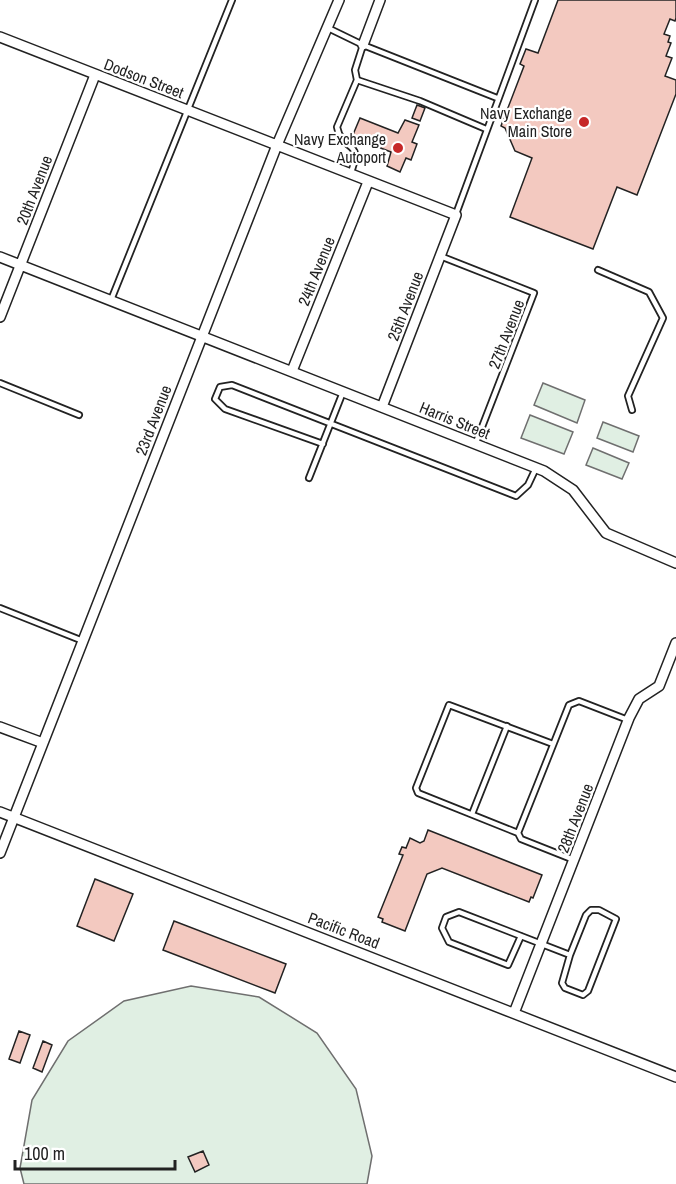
<svg xmlns="http://www.w3.org/2000/svg" width="676" height="1184" viewBox="0 0 676 1184" font-family="'Archivo Narrow',sans-serif">
<style>
.green{fill:#e0efe3;stroke:#6f6f6f;stroke-width:1.5}
.building{fill:#f3c9c0;stroke:#222;stroke-width:1.5}
.lines{fill:none;stroke-linecap:round;stroke-linejoin:round}
.lane-casing{stroke:#222;stroke-width:8}
.street-casing{stroke:#222;stroke-width:12}
.lane{stroke:#fff;stroke-width:4.5}
.street{stroke:#fff;stroke-width:9}
.poi-dot{fill:#c62828;stroke:#fff;stroke-width:2}
.labels{text-anchor:middle;dominant-baseline:central;stroke-width:4.5;stroke-linejoin:round;paint-order:stroke}
.street-label{font-size:16px;fill:#222;stroke:#fff}
.poi-label{font-size:16px;fill:#222;stroke:#fff;text-anchor:end}
</style>
<rect width="100%" height="100%" fill="#fff"/>
<path class="green" d="M543,383L585,400L577,423L534,405Z
M530,415L573,432L564,454L521,438Z
M603,422L639,436L633,452L597,438Z
M593,448L629,463L622,479L586,465Z
M191,986L259,997L317,1033L356,1089L372,1156L367,1184H24L20,1168L32,1100L68,1041L124,1001Z"/>
<path class="building" d="M558,0H676V18L675,21L670,19L664,34L670,36L668,42L671,43L666,56L672,58L665,76L676,80V94L637,195L617,187L593,249L510,217L532,158L515,151L505,128L501,126L524,66L520,64L526,49L538,53Z
M417,105L425,108L420,121L412,118Z
M360,118L398,133L405,120L419,125L412,142L417,144L411,160L406,158L400,172L387,166L391,152L352,137Z
M428,830L542,875L533,898L531,897L529,902L442,868L427,874L405,931L382,922L383,919L378,917L403,855L399,854L402,847L406,848L410,838L420,843L424,841Z
M95,879L133,894L114,941L77,926Z
M174,921L286,964L275,993L163,950Z
M19,1031L30,1035L20,1063L9,1059Z
M43,1041L52,1045L42,1072L33,1068Z
M203,1151L209,1165L195,1172L188,1157Z"/>
<g class="lines">
<g class="lane-casing">
<path id="lane" d="M328,28L363,45L497,98
M363,45L355,70L357,80L420,101L486,129
M350,175C365,137 343,155 337,127L357,80
M456,214L535,0
M440,256L534,293L475,445
M598,270L649,292L663,318L628,396L632,410
M111,300L232,0
M0,383L79,415
M323,444L225,409L215,399L220,387L232,385L516,496L528,485L536,468
M309,478L343,392
M0,608L83,641
M472,814L507,726
M518,833L418,793L416,788L449,705L553,744
M574,860L521,839L518,833L569,705L579,701L628,720
M521,936L508,965L449,942L442,928L446,917L459,912L570,955L586,915L591,910H599L616,919L588,991L583,995L565,988L562,983L570,955"/>
</g>
<g class="street-casing">
<path id="street" d="M0,37L456,215L382,407
M363,45L380,0
M0,257L544,471L573,490L606,533L676,563
M0,317L95,75
M292,371L368,182
M0,727L43,743
M0,812L676,1077
M0,853L277,145L339,0
M514,1013L629,718L639,699L659,686L676,643"/>
</g>
<use href="#lane" class="lane"/>
<use href="#street" class="street"/>
</g>
<g class="poi-dot">
<circle cx="584" cy="122" r="6"/>
<circle cx="398" cy="148" r="6"/>
</g>
<g class="labels">
<g class="street-label">
<text transform="translate(144 78) rotate(21)">Dodson Street</text>
<text transform="translate(34 190) rotate(-69)">20th Avenue</text>
<text transform="translate(316 271) rotate(-68)">24th Avenue</text>
<text transform="translate(405 306) rotate(-69)">25th Avenue</text>
<text transform="translate(506 334) rotate(-69)">27th Avenue</text>
<text transform="translate(153 420) rotate(-69)">23rd Avenue</text>
<text transform="translate(455 420) rotate(22)">Harris Street</text>
<text transform="translate(575 818) rotate(-69)">28th Avenue</text>
<text transform="translate(344 930) rotate(21)">Pacific Road</text>
</g>
<g class="poi-label">
<text x="572" y="113">Navy Exchange<tspan x="572" dy="18">Main Store</tspan></text>
<text x="386" y="139">Navy Exchange<tspan x="386" dy="18">Autoport</tspan></text>
</g>
</g>
<path d="M15 1160v9h160v-9" fill="none" stroke="#222222" stroke-width="3"/>
<text x="24" y="1160" font-size="18" fill="#222222" stroke="#ffffff" stroke-width="4.5" paint-order="stroke">100 m</text>
</svg>
